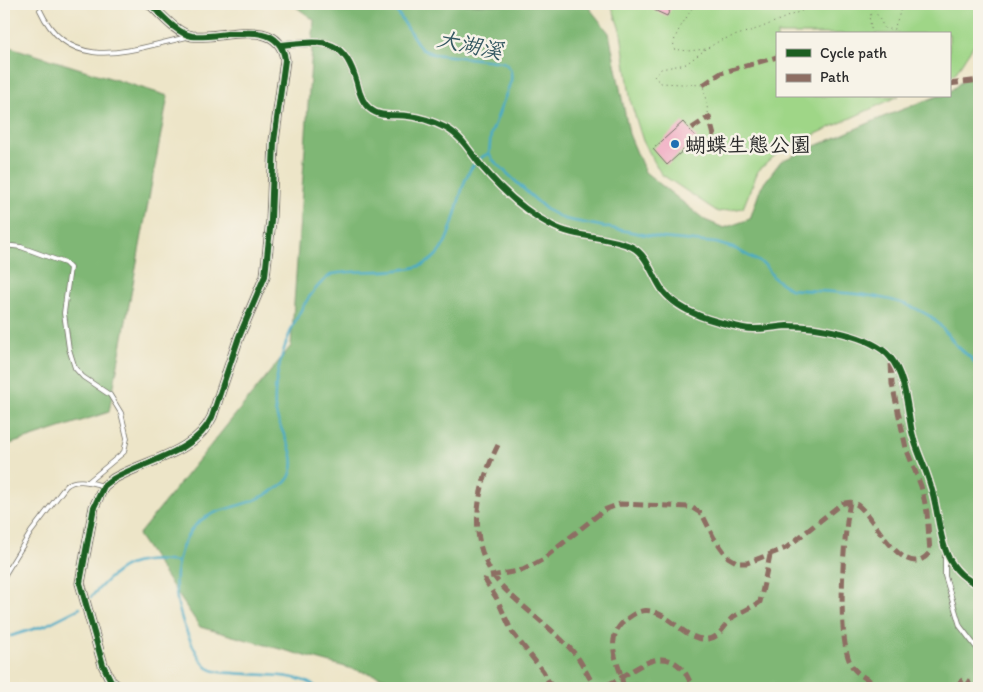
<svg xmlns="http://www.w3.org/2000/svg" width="983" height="692" viewBox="0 0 983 692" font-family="Itim,'LXGW WenKai TC',sans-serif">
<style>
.green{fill:#9fd687;stroke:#658059}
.forest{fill:#7fb774;stroke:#557150}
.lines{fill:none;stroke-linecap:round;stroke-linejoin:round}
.stream{stroke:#48abc7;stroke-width:2.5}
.building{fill:#f0a6c0}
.service-casing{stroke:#6f6c62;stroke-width:5.5}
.minor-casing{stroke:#6f6c62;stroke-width:9}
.tertiary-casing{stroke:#6f6c62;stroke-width:11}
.path{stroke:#6f6c62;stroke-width:1;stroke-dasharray:1 4;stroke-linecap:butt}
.service{stroke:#fff;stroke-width:4}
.minor{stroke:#fff;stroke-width:8}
.tertiary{stroke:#fff;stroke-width:9}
.quiet{stroke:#8d6e63;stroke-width:5;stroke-dasharray:10 5;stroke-linecap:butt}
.cycleway-casing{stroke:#f7f3e8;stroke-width:9}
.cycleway{stroke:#1b5e20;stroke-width:6}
.poi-dot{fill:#1f6fb2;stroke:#f7f3e8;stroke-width:2}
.labels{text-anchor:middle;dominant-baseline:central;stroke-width:5;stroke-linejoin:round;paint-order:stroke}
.poi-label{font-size:21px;fill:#2b2b2b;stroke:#f7f3e8;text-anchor:start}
.water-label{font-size:22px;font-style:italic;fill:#355862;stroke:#f7f3e8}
</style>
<rect width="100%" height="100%" fill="#f7f3e8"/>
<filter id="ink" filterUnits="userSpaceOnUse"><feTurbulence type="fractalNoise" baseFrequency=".02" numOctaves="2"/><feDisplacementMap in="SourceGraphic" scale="10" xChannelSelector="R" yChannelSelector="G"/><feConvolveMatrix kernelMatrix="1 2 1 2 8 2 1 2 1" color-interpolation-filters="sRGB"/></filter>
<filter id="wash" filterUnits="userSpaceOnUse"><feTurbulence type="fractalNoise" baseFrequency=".0096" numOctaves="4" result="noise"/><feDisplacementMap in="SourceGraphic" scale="20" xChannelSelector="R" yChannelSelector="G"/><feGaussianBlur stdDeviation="1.12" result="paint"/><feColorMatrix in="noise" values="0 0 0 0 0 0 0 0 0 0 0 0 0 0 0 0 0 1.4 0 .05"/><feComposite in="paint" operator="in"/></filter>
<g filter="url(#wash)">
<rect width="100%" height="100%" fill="#ede5c8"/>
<path class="green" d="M611,4H979V39L976,41L955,74L949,76V34H777V96H899L781,150L758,171L743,208L718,212L661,174L643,141L631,103L621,33Z"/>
<path class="forest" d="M292,4L587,5L609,33L629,134L645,172L705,220L724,228L750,219L761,187L781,161L883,117L938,96H949V92L979,67V688H422L200,627L138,535L291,346L314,20Z
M4,45L168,96L109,412L4,446Z"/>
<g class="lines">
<path class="stream" d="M392,4L421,49L433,54L503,62C511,67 512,72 511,81L491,134L489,153
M489,153L493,160L529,194L547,210L564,219L662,238L716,243L736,249L765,265L774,278L790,289C834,293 889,291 928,315C940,322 947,335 956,345C965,354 974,358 979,370
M91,597C121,564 132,557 178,562
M11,636L46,625L80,608
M318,688C297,672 260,676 234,673C226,673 215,673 208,668C205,666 201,660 199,657C184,631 171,596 177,567C190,497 231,519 276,489C282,485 289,481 291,473C299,451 277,430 275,408C272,367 297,298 332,274C360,269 389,274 416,267C459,257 452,192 474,164C477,159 484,156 489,153"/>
</g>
<g id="blocks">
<path class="building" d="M657,4H673L667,16L654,10Z
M683,122L697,138L667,165L653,149Z"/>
</g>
</g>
<g filter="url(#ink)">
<use href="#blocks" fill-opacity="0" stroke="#6f6c62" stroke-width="1"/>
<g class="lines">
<g class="service-casing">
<path id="service" d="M40,10C70,76 132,49 187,37
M4,245L21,247L65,263L70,268L64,313L69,349L75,368L83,377L110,395L121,413L127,438L124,452L88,482
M945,553V576L960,626L979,651
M4,576L31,532L66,486C77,477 91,483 104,486"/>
</g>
<g class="minor-casing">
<path id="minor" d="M281,45C324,41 344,36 357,83C359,92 362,103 370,109C380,118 396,114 408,116C422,117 434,122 446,128C463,137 471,154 483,168C501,189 526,212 551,225C576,239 607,235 632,247C648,255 653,278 663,291C681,314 716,322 743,328C758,331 772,327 787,326C815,326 872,335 890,357C906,376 907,408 912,432C916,450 925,466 930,484C943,521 935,568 979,585"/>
</g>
<g class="tertiary-casing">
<path id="tertiary" d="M120,688L111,681L103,665L80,583L94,507L104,486L113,479C145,460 195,454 212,417L239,337L265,276L271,220L274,141L285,60C280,15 219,40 192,36C176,33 162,15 150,4"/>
</g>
<path class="path" d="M694,4C688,18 671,36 674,49L688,51L706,49L721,40L760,28L818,4
M872,34L869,16L875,11L885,29H894L903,4
M706,49L686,64L661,69L654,77L661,83L703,85L709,117"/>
<use href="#service" class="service"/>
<use href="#minor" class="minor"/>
<use href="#tertiary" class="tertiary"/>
<path class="quiet" d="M949,84L979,80
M703,85L721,73L777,57
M692,128L709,117L715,139
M498,445C476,489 465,543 500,584C523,609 553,628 575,654C583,663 587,676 595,686C619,692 655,635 684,671C688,676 690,683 694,688
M850,502C844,531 834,647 854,669C861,677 873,682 882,688
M552,688L543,671L512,632L497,599L485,580L486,577L523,570L542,560L604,510L620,504L691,507L702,514L714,538L728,557L738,563H747L786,548L841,504C847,502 851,501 856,504C873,513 904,586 930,552L927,512L921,486L906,448L892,384L891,362
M623,688C623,671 611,657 614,640C615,630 620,624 628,618C660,592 680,643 708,639C720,638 725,624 733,617C742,611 752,608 760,602L770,555
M958,688L960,682L964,679L968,681L971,688"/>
<g class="cycleway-casing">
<path id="cycleway" d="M281,45C324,41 344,36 357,83C359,92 362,103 370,109C380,118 396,114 408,116C422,117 434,122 446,128C463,137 471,154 483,168C501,189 526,212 551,225C576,239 607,235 632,247C648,255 653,278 663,291C681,314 716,322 743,328C758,331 772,327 787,326C815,326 872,335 890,357C906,376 907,408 912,432C916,450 925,466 930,484C943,521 935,568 979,585
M120,688L111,681L103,665L80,583L94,507L104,486L113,479C145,460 195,454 212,417L239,337L265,276L271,220L274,141L285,60C280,15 219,40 192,36C176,33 162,15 150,4"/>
</g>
<use href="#cycleway" class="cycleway"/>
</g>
</g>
<circle class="poi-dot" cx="675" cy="144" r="5"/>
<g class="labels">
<g class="poi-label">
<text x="685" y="144">蝴蝶生態公園</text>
</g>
<g class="water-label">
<text transform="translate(470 45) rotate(12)">大湖溪</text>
</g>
</g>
<rect width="983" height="692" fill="none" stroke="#f7f3e8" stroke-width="20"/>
<rect x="776" y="32" width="175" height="65" fill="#f7f3e8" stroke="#a5a39c"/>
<rect x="786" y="49" width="25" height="8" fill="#1b5e20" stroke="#a5a39c"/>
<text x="820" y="58" font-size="15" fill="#2b2b2b">Cycle path</text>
<rect x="786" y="74" width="25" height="8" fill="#8d6e63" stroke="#a5a39c"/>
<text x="820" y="82" font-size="15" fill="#2b2b2b">Path</text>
</svg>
